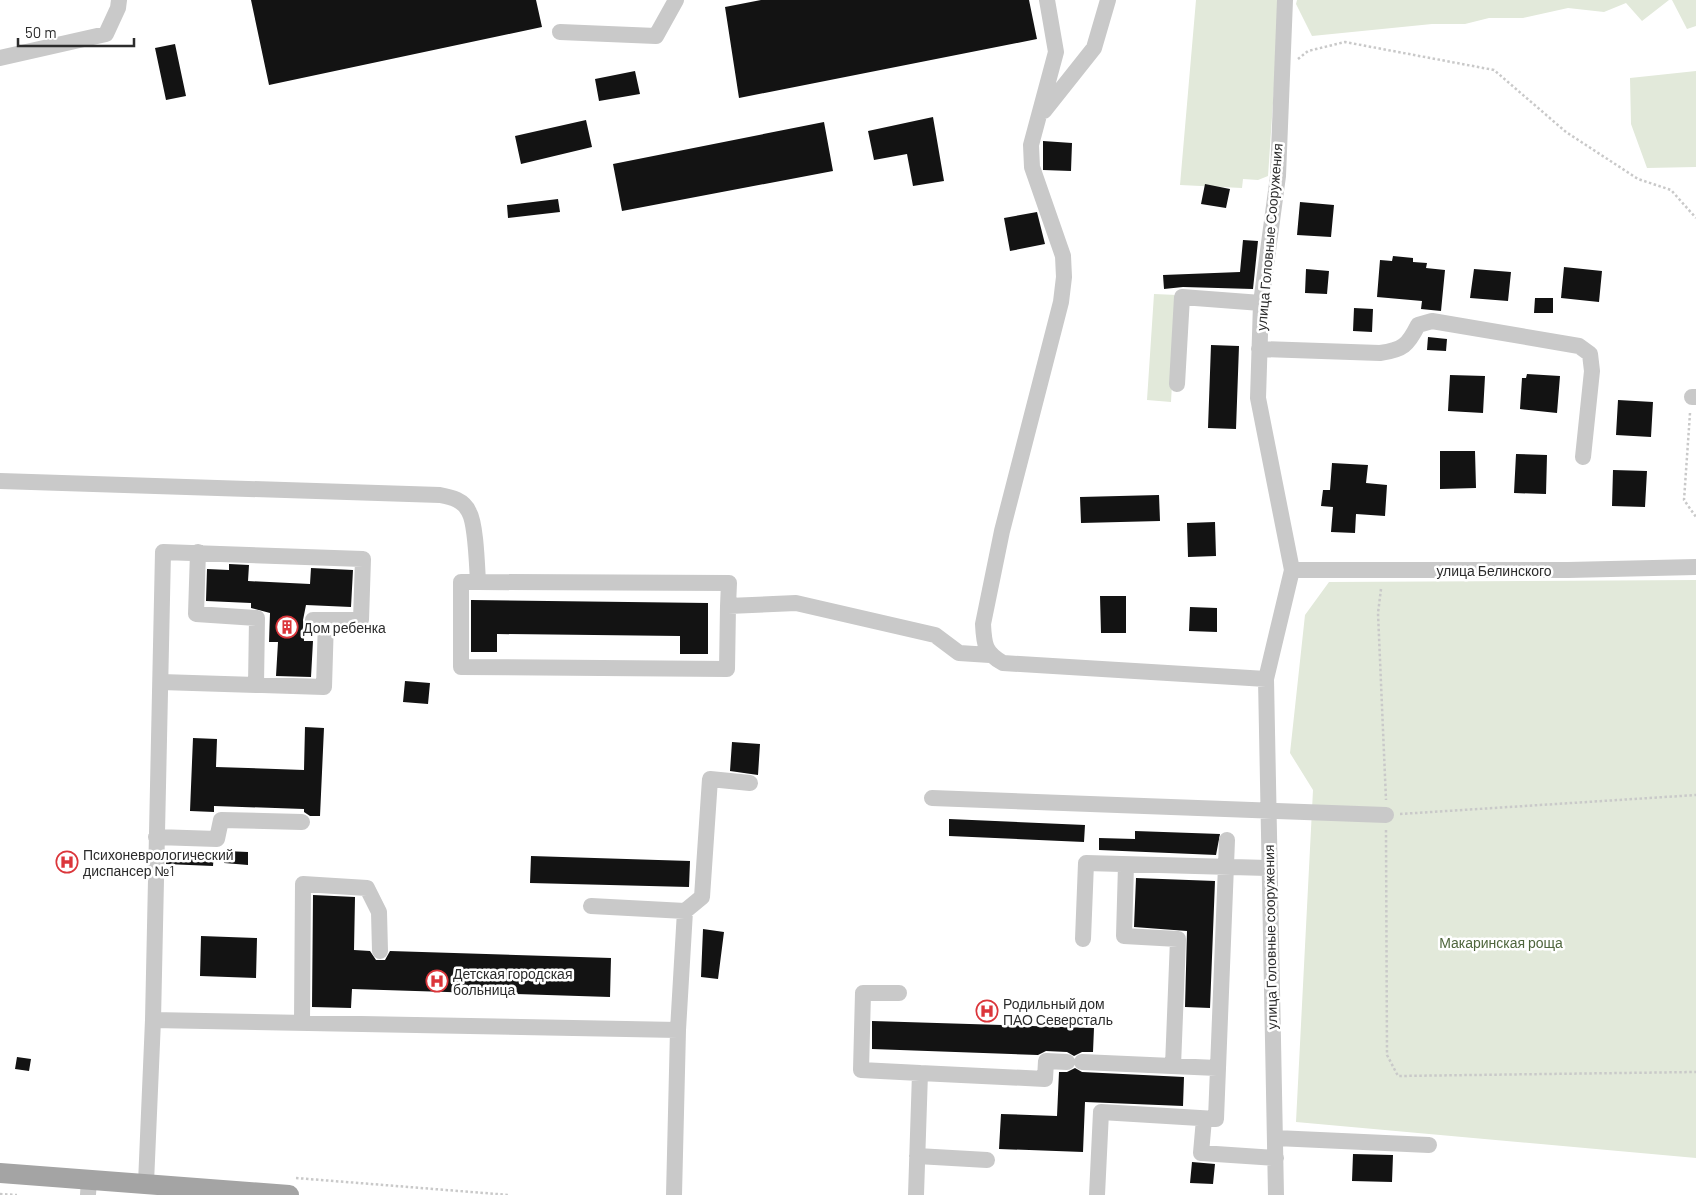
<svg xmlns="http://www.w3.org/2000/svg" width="1696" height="1195" viewBox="0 0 1696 1195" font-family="Barlow,sans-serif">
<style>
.green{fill:#e2e9da}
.building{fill:#131313}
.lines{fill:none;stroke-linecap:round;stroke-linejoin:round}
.path{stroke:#c9c9c9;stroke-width:2.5;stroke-dasharray:2.5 2.5;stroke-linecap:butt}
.minor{stroke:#c9c9c9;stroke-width:16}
.major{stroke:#a4a4a4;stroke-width:20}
.labels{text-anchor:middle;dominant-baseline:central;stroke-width:5;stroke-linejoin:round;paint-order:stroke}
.street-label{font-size:14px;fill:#2c2c2c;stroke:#fff}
.poi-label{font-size:14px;fill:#2c2c2c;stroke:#fff;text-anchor:start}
.park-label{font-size:14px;fill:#4e653c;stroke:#fff}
</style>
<rect width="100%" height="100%" fill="#fff"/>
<path class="green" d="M1196,0H1280L1268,176L1258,180L1243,179L1242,188L1180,185Z
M1297,0H1669L1642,21L1626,3L1604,12L1568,8L1523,18H1489L1465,24H1432L1312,36L1296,4Z
M1672,0H1696V26L1687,29Z
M1696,71V167L1647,168L1631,124L1630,78Z
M1154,294L1177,295L1171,402L1147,400Z
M1696,580V1158L1296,1122L1313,790L1290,753L1305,615L1329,582Z"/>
<path class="building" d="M251,0H536L542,27L269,85Z
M761,0H1029L1037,39L739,98L725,7Z
M175,44L186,96L166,100L155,48Z
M635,71L640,94L599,101L595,79Z
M933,117L944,181L913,186L907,154L874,160L868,131Z
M586,120L592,147L521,164L515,136Z
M824,122L833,171L622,211L613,164Z
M1043,141L1072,143L1071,171L1043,170Z
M1205,184L1230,189L1226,208L1201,204Z
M558,199L560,212L508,218L507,205Z
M1300,202L1334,205L1331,237L1297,235Z
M1037,212L1045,244L1010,251L1004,218Z
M1243,240L1258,241L1253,289L1183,287L1164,289L1163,275L1240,272Z
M1393,256L1413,258V262L1427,263L1426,268L1445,270L1441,311L1421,309L1422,301L1377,297L1380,260L1392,261Z
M1564,267L1602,271L1599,302L1561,298Z
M1306,269L1329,271L1327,294L1305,293Z
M1474,269L1511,272L1508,301L1470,298Z
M1535,298H1553V313H1534Z
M1354,308L1373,309L1372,332L1353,331Z
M1428,337L1447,339L1446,351L1427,350Z
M1211,345L1239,346L1236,429L1208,428Z
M1527,374L1560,376L1557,413L1520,409L1522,378H1526Z
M1450,375L1485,376L1483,413L1448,411Z
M1618,400L1653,402L1651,437L1616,435Z
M1440,451H1475L1476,488L1440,489Z
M1516,454L1547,455L1546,494L1514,493Z
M1332,463L1368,465L1366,483L1387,485L1385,516L1356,514L1355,533L1331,532L1333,507L1321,506L1323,490H1330Z
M1613,470L1647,471L1645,507L1612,506Z
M1159,495L1160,521L1081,523L1080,497Z
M1215,522L1216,556L1188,557L1187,523Z
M229,564L249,565L248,581L310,584L311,568L353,570L351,607L306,605L303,620L304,641H313L311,677L276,676L278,642H269L270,613L251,608V603L206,601L207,569L229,570Z
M1100,596H1126V633H1101Z
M471,600L708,603V654H680V636L497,634V652H471Z
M1190,607L1217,608V632L1189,631Z
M405,681L430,683L428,704L403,702Z
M305,727L324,728L320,816H310L304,812V809L214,806V812L190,811L193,738L217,739L216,767L304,770Z
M732,742L760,744L758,775L730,771Z
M949,819L1085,825L1084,842L949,836Z
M1135,831L1220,834L1216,855L1099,850V838L1135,839Z
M167,850L214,853L213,866L166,864Z
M225,851L248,852V865L224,863Z
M531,856L690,861L689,887L530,883Z
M1136,878L1215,881L1210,1008L1185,1007L1187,931L1134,927Z
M313,895L355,897L354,950L370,951L376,960H385L390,951L611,958L610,997L352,989L351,1008L312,1007Z
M703,929L724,932L718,979L701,977Z
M201,936L257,938L256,978L200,976Z
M872,1021L1094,1028L1093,1052H1082L1074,1056L1067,1052L1046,1051L1038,1055L872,1049Z
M17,1057L31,1059L29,1071L15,1069Z
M1075,1068L1082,1072L1184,1077L1183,1106L1085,1102L1083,1152L999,1149L1001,1114L1057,1116L1059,1072H1067Z
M1353,1154L1393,1155L1392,1182L1352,1181Z
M1192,1162L1215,1164L1213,1184L1190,1183Z"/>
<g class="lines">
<path class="path" d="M1298,59L1308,51L1345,42L1494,70L1566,132L1638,179L1671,190L1696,218
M1690,413L1684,500L1696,517
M1381,589L1378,613L1386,800
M1400,814L1696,795
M1386,830L1387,1055L1398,1076L1696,1072
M296,1178L509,1195
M0,1194L17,1195"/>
<path class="minor" d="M1047,0L1056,52L1031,145L1032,167L1063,256L1064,277L1061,302L1002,531L983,624C984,645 985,653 1003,663L1266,679
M560,32L656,36L676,0
M0,58L106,34L118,8L119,0
M1044,111L1094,48L1108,0
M1259,349L1380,353C1403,350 1408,345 1418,325L1432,321L1579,346L1590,354L1592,371L1583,457
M1177,384L1182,297L1261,303
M1692,397H1696
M0,481L440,495C451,497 464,500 469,512C476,524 477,567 478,582L729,583L728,606L796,603L935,635L959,653L990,655
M198,552L196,614L257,618L256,685
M1292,570H1568L1696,567
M478,582H461V667L727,669L728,606
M161,682L324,687L326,620
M932,798L1386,815
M156,837L217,839L221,820L302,822
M1126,865L1124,936L1178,939L1173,1066
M591,906L685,911
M1083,939L1086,863L1268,868
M899,993H863L861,1070L920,1073L916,1195
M153,1020L163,552L363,559L361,620H313
M302,1022L303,884L367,888L379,912L380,951
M1082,1062L1217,1068
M920,1073L1045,1079L1046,1061L1067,1062
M1204,1119L1201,1153L1276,1158
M1276,1138L1429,1145
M917,1156L987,1160
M146,1183L153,1020L678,1030
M88,1195L89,1179
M674,1195L678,1030L685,911L702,897L710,779L750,783
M1097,1195L1101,1112L1216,1119L1227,840
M1276,1195L1266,679L1292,570L1258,398L1261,303L1278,176L1285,0"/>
<path class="major" d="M0,1173L289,1195"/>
</g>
<defs>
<g id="building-ring" transform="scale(1.125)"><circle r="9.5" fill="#fff" stroke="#db363b" stroke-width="1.5"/><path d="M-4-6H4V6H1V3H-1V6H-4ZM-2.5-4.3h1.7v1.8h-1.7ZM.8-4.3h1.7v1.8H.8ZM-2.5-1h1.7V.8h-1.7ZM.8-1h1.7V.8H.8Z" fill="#db363b"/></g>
<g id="hospital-ring" transform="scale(1.125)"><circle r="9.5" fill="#fff" stroke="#db363b" stroke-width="1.5"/><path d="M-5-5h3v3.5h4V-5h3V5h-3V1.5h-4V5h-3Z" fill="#db363b"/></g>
</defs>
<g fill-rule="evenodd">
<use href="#building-ring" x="287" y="627"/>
<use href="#hospital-ring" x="67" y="862"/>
<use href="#hospital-ring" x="437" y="981"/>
<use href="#hospital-ring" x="987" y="1011"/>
</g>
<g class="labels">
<g class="street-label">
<text transform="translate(1269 237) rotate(-85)">улица Головные Сооружения</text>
<text x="1494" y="570">улица Белинского</text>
<text transform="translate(1270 937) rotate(-91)">улица Головные сооружения</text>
</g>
<g class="poi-label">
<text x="303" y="627">Дом ребенка</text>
<text x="83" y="854">Психоневрологический<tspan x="83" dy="16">диспансер №1</tspan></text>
<text x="453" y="973">Детская городская<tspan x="453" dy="16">больница</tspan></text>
<text x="1003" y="1003">Родильный дом<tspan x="1003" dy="16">ПАО Северсталь</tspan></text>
</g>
<g class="park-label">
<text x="1501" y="942">Макаринская роща</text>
</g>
</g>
<path d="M18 38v8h116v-8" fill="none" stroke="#2c2c2c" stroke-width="2.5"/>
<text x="25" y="38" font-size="15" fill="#2c2c2c" stroke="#ffffff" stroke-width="4" paint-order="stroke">50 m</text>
</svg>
